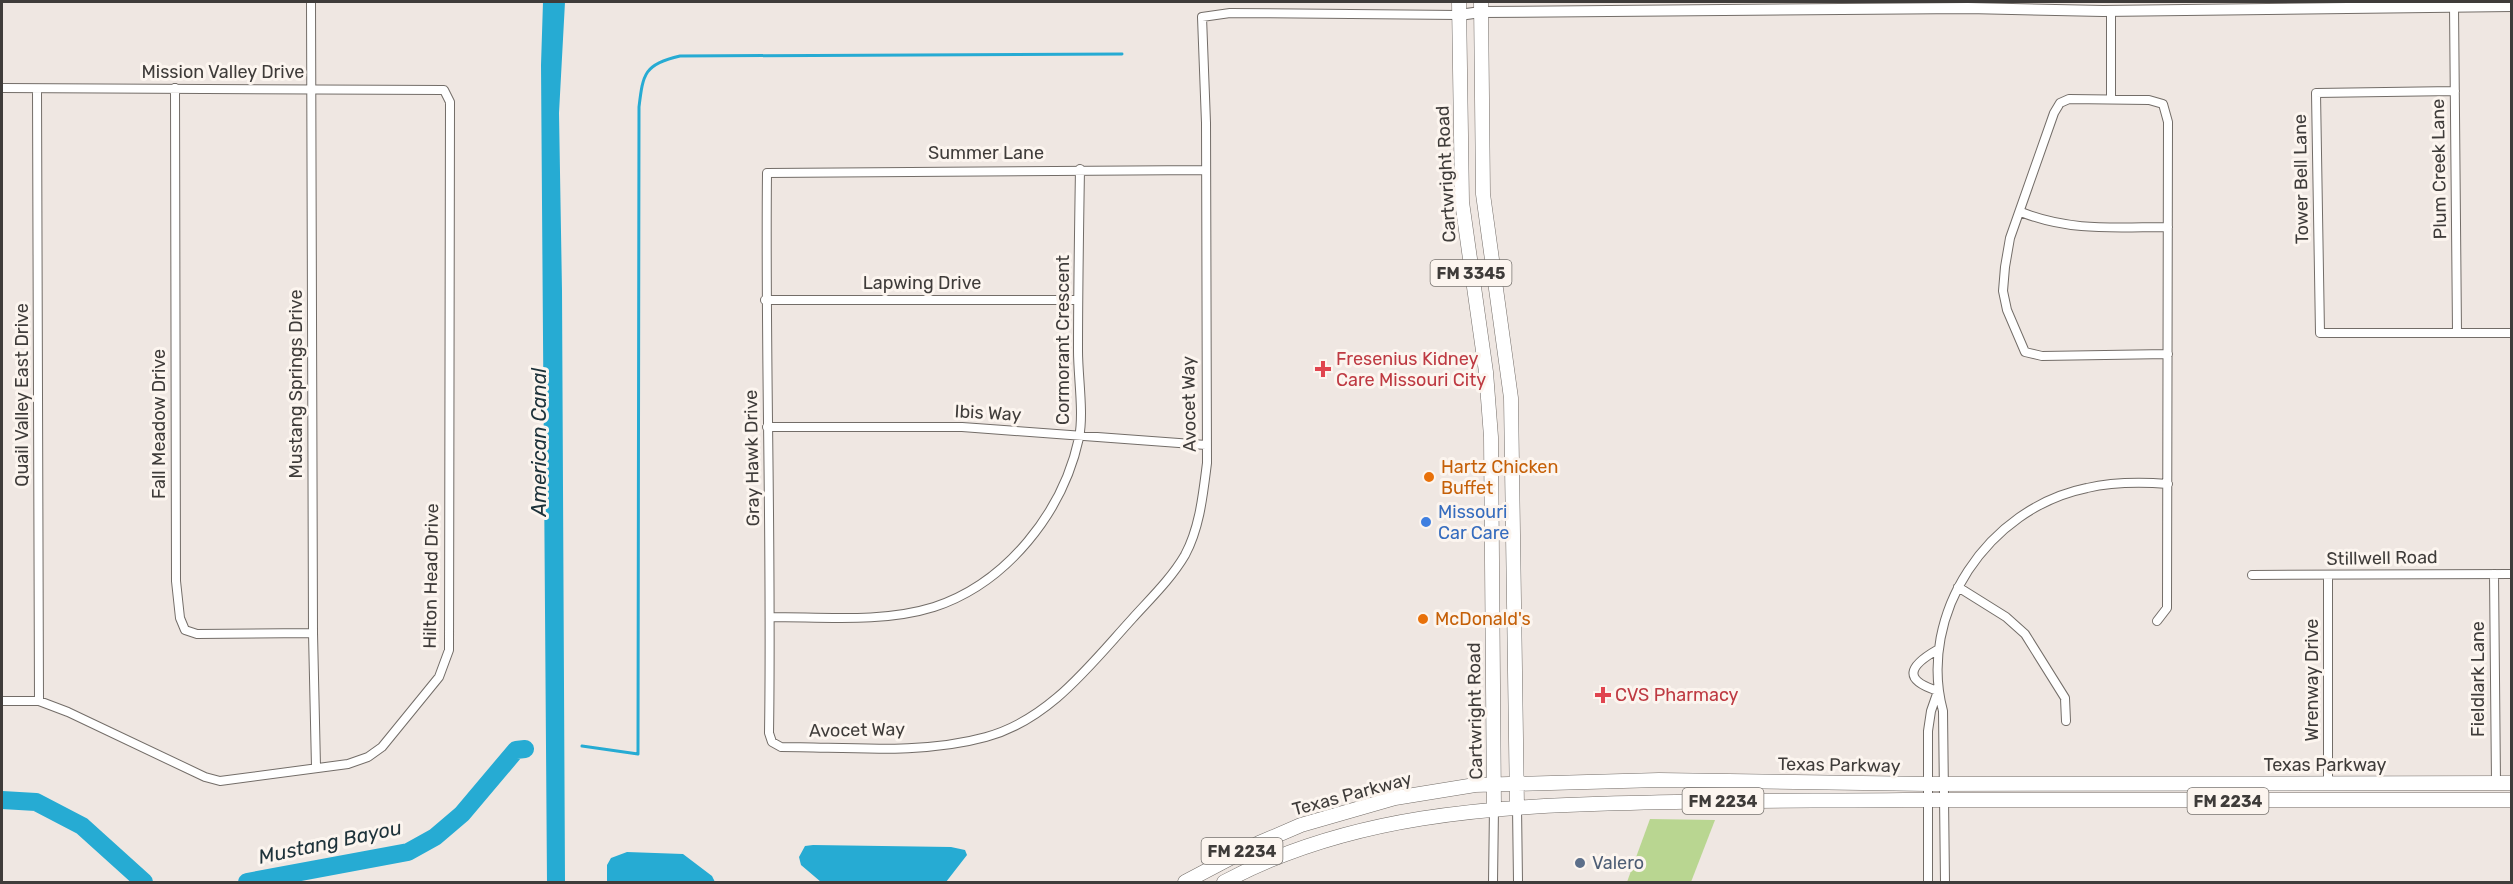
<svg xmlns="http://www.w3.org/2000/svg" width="2513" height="884" viewBox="0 0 2513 884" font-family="Rubik,sans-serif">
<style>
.green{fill:#b9d691}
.water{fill:#26abd3}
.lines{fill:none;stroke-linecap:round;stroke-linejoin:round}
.stream{stroke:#26abd3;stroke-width:3}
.river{stroke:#26abd3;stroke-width:18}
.minor-casing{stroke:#736d68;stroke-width:10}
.tertiary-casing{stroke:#736d68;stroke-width:12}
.primary-casing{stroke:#736d68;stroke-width:15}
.minor{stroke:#fff;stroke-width:8}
.tertiary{stroke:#fff;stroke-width:10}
.primary{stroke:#fff;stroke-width:14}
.health-dot{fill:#e0444e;stroke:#fcf5ef;stroke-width:2}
.food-dot{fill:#e8710a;stroke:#fcf5ef;stroke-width:2}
.shop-dot{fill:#3f7fe0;stroke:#fcf5ef;stroke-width:2}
.service-dot{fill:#5c6f8a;stroke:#fcf5ef;stroke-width:2}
.labels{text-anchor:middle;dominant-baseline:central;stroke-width:6;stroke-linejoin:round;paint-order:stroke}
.shield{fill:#fcf5ef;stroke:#787470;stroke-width:1.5}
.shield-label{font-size:16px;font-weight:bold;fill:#3f3c3a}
.street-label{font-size:18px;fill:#3f3c3a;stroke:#fcf5ef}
.health-label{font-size:18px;fill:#be3a42;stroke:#fcf5ef;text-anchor:start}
.food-label{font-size:18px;fill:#c56008;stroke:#fcf5ef;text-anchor:start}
.shop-label{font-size:18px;fill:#366cbe;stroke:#fcf5ef;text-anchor:start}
.service-label{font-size:18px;fill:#4e5e75;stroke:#fcf5ef;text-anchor:start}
.water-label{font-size:20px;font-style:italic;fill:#1d323a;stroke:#fcf5ef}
</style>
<rect width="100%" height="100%" fill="#efe7e2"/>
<path class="green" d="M1650,819L1715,820L1691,882H1627Z"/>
<path class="water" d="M543,2H565L559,113L562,291L565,882H547L541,65Z
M813,845L951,847L965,850L967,855L946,882H821L801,865L799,857L805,846Z
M627,852L683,854L712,876L715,882H607V865L611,858Z"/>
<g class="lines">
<path class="stream" d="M582,746L638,754L639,107C643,74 644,64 680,56L1122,54"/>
<path class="river" d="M2,800L36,802L82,826L144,882
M247,882L408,852L435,837L462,814L516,750L525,749"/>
<g class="minor-casing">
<path id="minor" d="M311,2L313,633L316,767
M2454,6L2457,332
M2,88L444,90L450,102L449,650L439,677L382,747L368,757L348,764L220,781L205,777L68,712L39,701H2
M175,88L176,581L180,618L185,630L197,634L313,633
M37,89L39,701
M2455,91L2316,93L2320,333H2512
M2111,99V11
M1206,170L767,173C765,359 772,546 769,733L772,742L781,747C847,747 921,755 986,737C1049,720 1090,665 1132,619C1150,599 1171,579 1185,555C1200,527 1203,494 1207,463L1206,123L1202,17L1230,13L1459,15
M2021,212C2070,232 2117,227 2168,227
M765,300H1078
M767,427H962L1206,445
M2494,574L2496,783
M2252,575L2512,574
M1958,587L2006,617L2025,634L2065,698L2066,721
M771,617C824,617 883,623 934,607C1007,583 1063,512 1079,438C1084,413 1078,377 1078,351C1078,291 1079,230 1080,169
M2157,621L2167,608L2168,122L2163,104L2149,100L2069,99L2060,103L2054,113L2010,238L2005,267L2003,291L2007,310L2025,352L2042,356L2168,354
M1937,650C1909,666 1902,680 1938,691
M2328,783V576
M1517,807L1518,882
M1493,882L1494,808
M1928,882V731L1931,711L1938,691
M1945,882L1943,711C1917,614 1988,508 2087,488C2113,482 2141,482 2168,484"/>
</g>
<g class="tertiary-casing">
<path id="tertiary" d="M1459,15L1481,12L1968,8L2103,11L2512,6"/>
</g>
<g class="primary-casing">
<path id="primary" d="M1459,2L1462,202L1486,372L1491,437L1494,808
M1481,2L1483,194L1511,398L1517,807
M1185,882L1259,843L1301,825L1395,798L1475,785L1659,780L1929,784L2512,783
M1224,882C1349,815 1491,806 1630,803C1722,800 1813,801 1904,800C2107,800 2309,800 2512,800"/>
</g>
<use href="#minor" class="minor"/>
<use href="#tertiary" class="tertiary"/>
<use href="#primary" class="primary"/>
</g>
<g class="health-dot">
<path d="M1320 360h6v6h6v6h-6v6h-6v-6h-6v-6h6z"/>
<path d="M1600 686h6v6h6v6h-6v6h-6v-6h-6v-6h6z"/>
</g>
<g class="food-dot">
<circle cx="1429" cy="477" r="6"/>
<circle cx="1423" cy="619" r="6"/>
</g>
<circle class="shop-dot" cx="1426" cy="522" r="6"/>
<circle class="service-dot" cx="1580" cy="863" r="6"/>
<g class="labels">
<g class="shield">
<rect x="1430.5" y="260" width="81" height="26" rx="4.5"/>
<rect x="1682.5" y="788" width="81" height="26" rx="4.5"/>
<rect x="2187.5" y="788" width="81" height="26" rx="4.5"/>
<rect x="1201.5" y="838" width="81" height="26" rx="4.5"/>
</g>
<g class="shield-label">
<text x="1471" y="273">FM 3345</text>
<text x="1723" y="801">FM 2234</text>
<text x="2228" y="801">FM 2234</text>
<text x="1242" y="851">FM 2234</text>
</g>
<g class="street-label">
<text x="223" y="72">Mission Valley Drive</text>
<text x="986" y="153">Summer Lane</text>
<text transform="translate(2439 169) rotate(-91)">Plum Creek Lane</text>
<text transform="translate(1446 174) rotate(-93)">Cartwright Road</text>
<text transform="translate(2301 179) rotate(-91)">Tower Bell Lane</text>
<text x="922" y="283">Lapwing Drive</text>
<text transform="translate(1063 340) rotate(-90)">Cormorant Crescent</text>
<text transform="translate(296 384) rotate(-90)">Mustang Springs Drive</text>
<text transform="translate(22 395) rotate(-90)">Quail Valley East Drive</text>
<text transform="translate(1189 404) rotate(-91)">Avocet Way</text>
<text transform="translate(988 413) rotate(3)">Ibis Way</text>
<text transform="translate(159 424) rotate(-90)">Fall Meadow Drive</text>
<text transform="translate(752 458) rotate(-91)">Gray Hawk Drive</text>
<text transform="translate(2382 558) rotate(-1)">Stillwell Road</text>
<text transform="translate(431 576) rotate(-89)">Hilton Head Drive</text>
<text transform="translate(2478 679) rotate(-90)">Fieldlark Lane</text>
<text transform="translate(2312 680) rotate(-90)">Wrenway Drive</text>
<text transform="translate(1475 711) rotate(-91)">Cartwright Road</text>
<text transform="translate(857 730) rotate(-1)">Avocet Way</text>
<text transform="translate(1839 765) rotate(1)">Texas Parkway</text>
<text x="2325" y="765">Texas Parkway</text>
<text transform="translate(1352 794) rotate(-15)">Texas Parkway</text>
</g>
<g class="health-label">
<text x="1336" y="359">Fresenius Kidney<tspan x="1336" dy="21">Care Missouri City</tspan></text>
<text x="1615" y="695">CVS Pharmacy</text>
</g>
<g class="food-label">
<text x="1441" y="467">Hartz Chicken<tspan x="1441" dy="21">Buffet</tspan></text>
<text x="1435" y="619">McDonald's</text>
</g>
<g class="shop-label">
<text x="1438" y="512">Missouri<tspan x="1438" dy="21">Car Care</tspan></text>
</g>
<g class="service-label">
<text x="1592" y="863">Valero</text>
</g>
<g class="water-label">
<text transform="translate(539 442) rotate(-90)">American Canal</text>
<text transform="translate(330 842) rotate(-12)">Mustang Bayou</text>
</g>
</g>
<rect width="2513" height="884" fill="none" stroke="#3f3c3a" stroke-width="6"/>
</svg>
